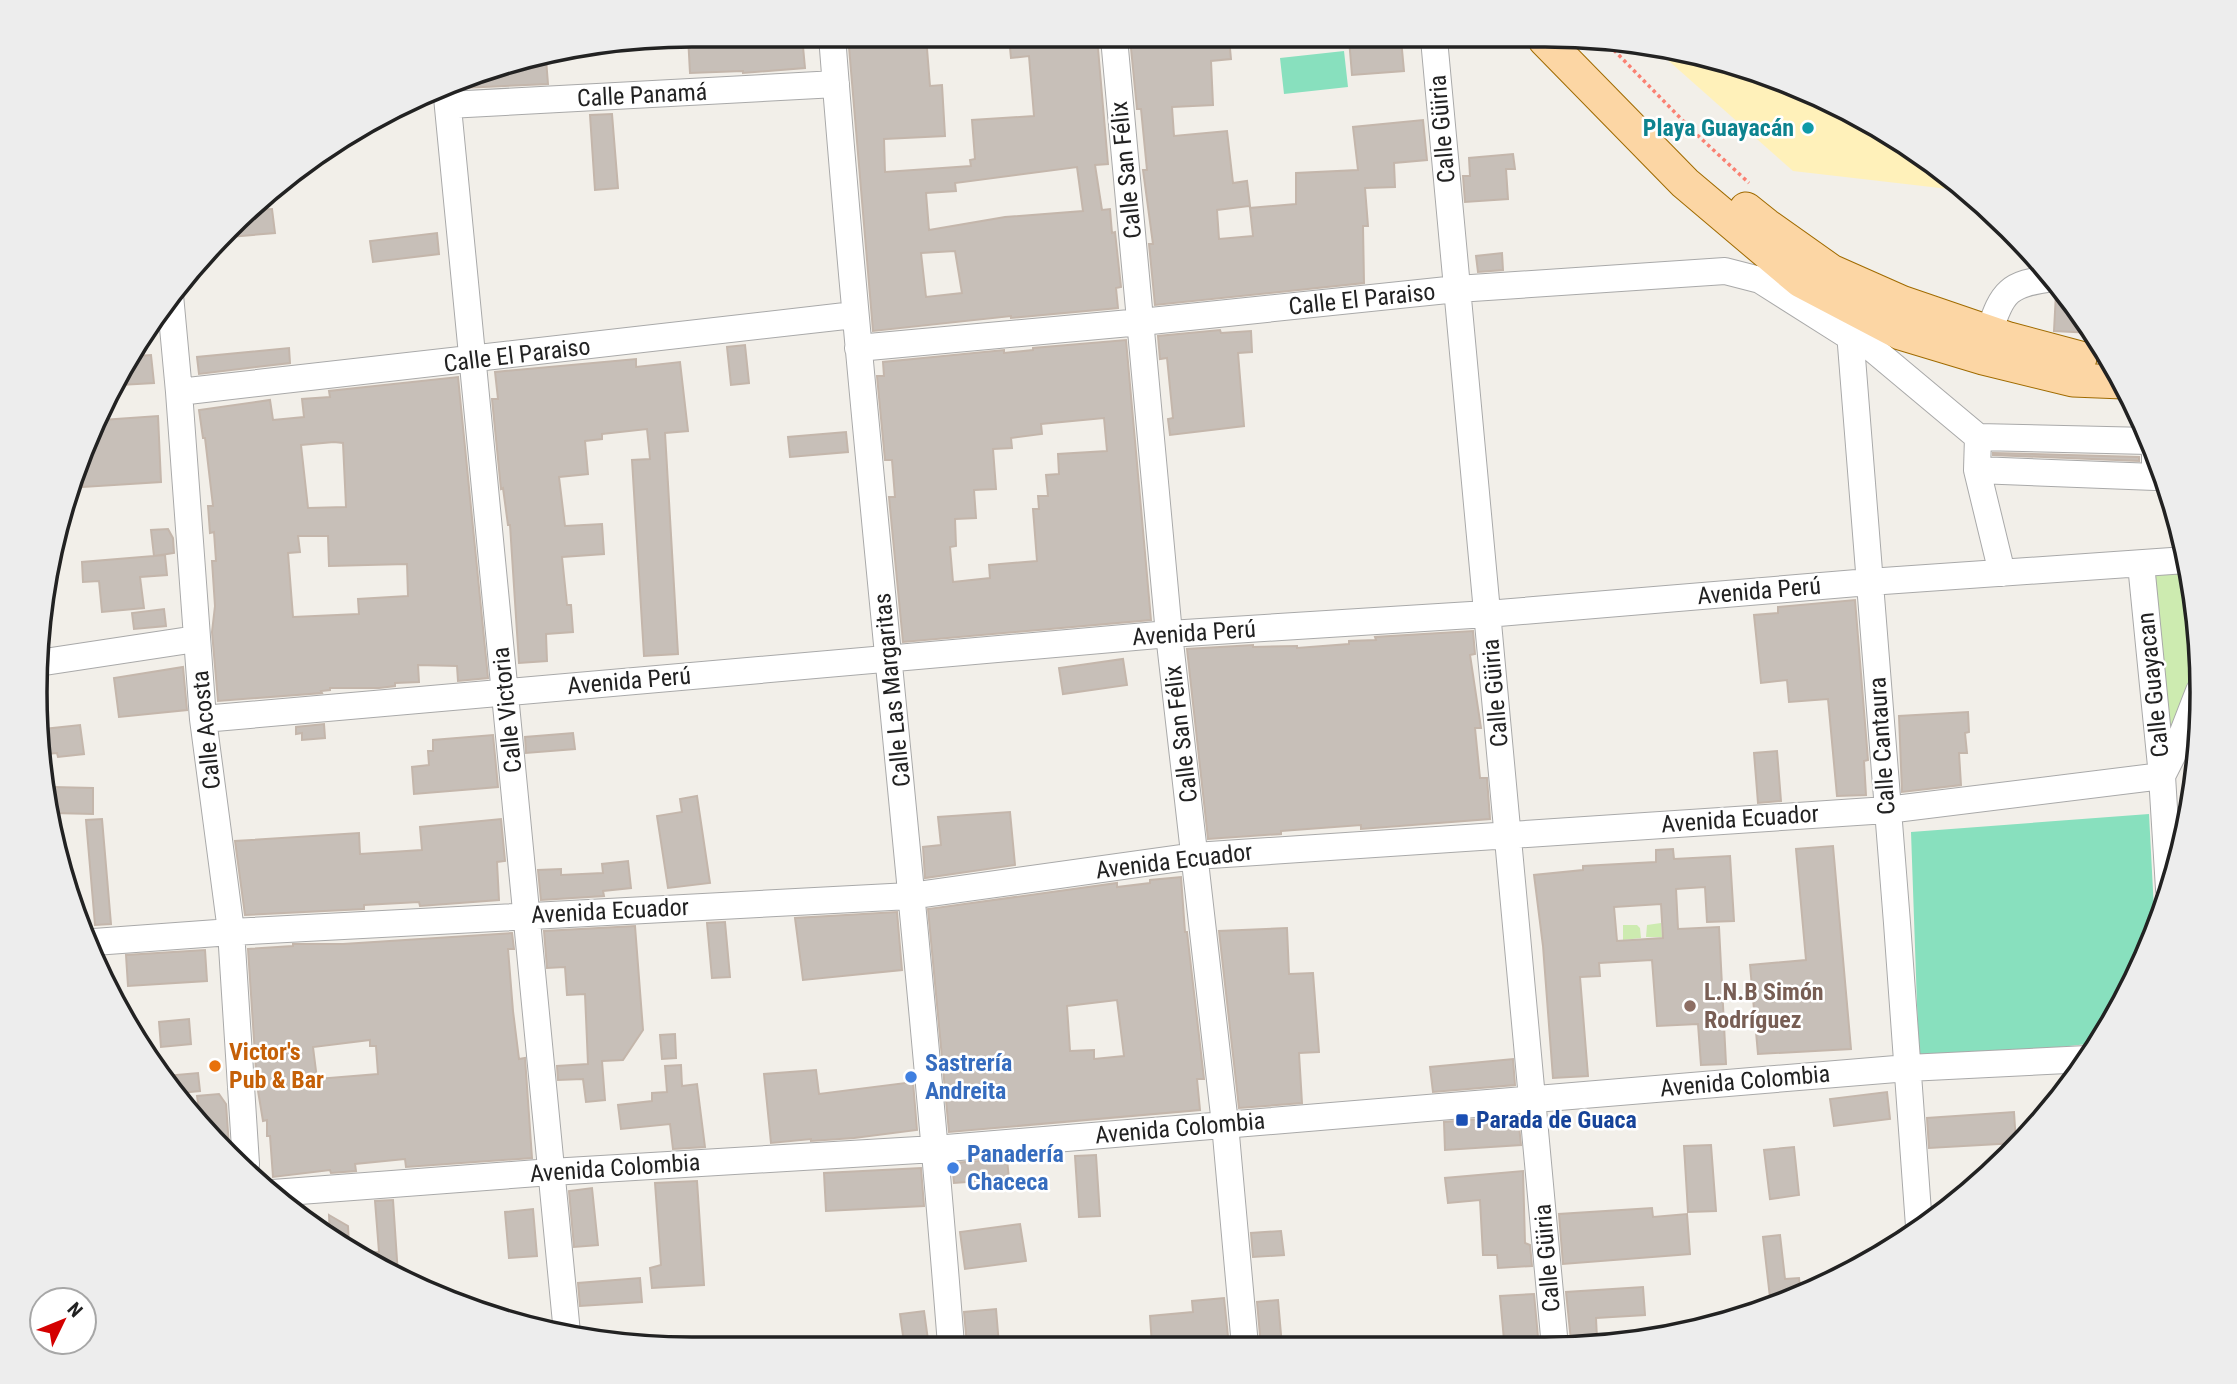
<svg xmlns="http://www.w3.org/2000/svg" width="2237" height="1384" viewBox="0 0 2237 1384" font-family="'Roboto Condensed',sans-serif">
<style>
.grass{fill:#cdebb0}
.sand{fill:#fff1ba}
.pitch{fill:#88e0be}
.building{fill:#c7bfb8;stroke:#c4b6ab;stroke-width:2;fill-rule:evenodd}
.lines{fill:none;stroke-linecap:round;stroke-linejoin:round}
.minor-casing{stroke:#a9a9a9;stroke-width:28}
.major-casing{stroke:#a06b00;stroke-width:35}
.path{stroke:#fa8072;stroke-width:3.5;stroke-dasharray:3.5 3.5;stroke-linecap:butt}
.minor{stroke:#fff;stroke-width:26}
.major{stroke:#fcd6a4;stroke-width:33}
.culture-dot{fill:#0f9aa8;stroke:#fff;stroke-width:2.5}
.education-dot{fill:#8d6e63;stroke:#fff;stroke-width:2.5}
.food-dot{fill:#e8710a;stroke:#fff;stroke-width:2.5}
.shop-dot{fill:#3f7fe0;stroke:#fff;stroke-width:2.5}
.transit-dot{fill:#1a4fb4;stroke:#fff;stroke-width:2.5}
.labels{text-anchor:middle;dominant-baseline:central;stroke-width:5;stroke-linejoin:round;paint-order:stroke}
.street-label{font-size:24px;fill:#222;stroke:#fff}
.culture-label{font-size:24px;font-weight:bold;fill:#0d838f;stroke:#fff;text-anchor:end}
.education-label{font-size:24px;font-weight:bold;fill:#785e54;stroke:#fff;text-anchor:start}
.food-label{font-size:24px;font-weight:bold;fill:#c56008;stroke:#fff;text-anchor:start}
.shop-label{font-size:24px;font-weight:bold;fill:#366cbe;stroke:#fff;text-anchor:start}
.transit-label{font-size:24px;font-weight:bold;fill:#164399;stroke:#fff;text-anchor:start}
.rim{fill:none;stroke:#222;stroke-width:3.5}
</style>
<rect width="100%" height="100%" fill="#f2efe9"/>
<path class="grass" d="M2186,560L2196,607L2199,691L2162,776L2141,564Z
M1661,923L1662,937H1646L1647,925Z
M1623,925H1637L1640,928L1641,938L1623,940Z"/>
<path class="sand" d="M1653,47L1797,85L1945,171L1966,191L1793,171Z"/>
<path class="pitch" d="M1344,51L1348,87L1284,94L1280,58Z
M2149,814L2155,929L2134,983L2097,1043L1919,1062L1911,832Z"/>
<path class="building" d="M692,35L802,36L805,68L743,73V71L690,73L688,36Z
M851,36H926L930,86L942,85L945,136L884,139L885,172L971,166L970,160L975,159L972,120L1034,116L1029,56L1011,58L1009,37H1097L1108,164L1095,165L1102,210L1110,209L1112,233L1115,232L1121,287L1116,288L1118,308L1011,318V316L873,331L849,47L852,46ZM1077,167L1083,211L1005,217L929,230L926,193L956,191L955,183ZM955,251L962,293L926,297L921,253Z
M1130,38H1229L1231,59L1211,61L1213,105L1172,107L1174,136L1227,131L1233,183L1247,181L1250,206L1217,210L1219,239L1253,236L1250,208L1296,204V173L1358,170L1353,127L1423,120L1427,160L1394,163L1395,187L1365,188L1368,226H1363L1364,283L1155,305L1149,244H1153L1143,170H1147L1141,109H1137Z
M1349,39H1401L1404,71L1352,75Z
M546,59L548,84L462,88L460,80L481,70Z
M612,114L618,188L595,190L590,115Z
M1513,154L1515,169H1506L1508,199L1465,202L1463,176H1470L1469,158Z
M272,209L275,233L229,237L258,210Z
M437,233L439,254L373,262L370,241Z
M1502,253L1503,270L1478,272L1476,256Z
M2062,291L2078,313L2092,333L2054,331L2056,293Z
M1220,330L1221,333L1251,331L1252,352L1238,353L1244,426L1170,435L1168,419L1173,418L1167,358L1160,359L1158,336Z
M1126,340L1151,620L903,642L889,497H895L892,460H885L877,376H884L883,362L1004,350V353L1033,350V348ZM1104,418L1107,451L1058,454L1059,474L1046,475L1048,496H1038L1039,509H1033L1037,561L989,565L990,578L953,582L950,547L956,546L955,519L976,518L974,490L996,489L993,449L1012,448L1011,438L1042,434L1041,424Z
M745,345L749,383L731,385L727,347Z
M289,348L290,363L199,374L197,357Z
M151,355L154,383L121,385L137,356Z
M636,359V367L680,362L688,431L665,433L678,654L644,656L632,460L650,459L647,429L602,434V439L585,441L588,474L559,477L565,526L602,524L604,554L562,557L567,605H571L573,632L546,634L547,661L519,663L510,525H508L503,488L501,489L492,399H498L495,372Z
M458,377L488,678L458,681L457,666L418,665L419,682L395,683V686L379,688H330V690L321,691L322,693L218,701L212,632L215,606L212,561H216L214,532L210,533L208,506H213L205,438H203L199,410L270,400L273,420L304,417L302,399L330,397L329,391ZM334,442L343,443L346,507L308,508L301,445ZM298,536H328L329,566L407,564L408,596L358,599L359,614L293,617L288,553L300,552Z
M158,416L161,482L83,487L82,465L85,464L84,454L102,420Z
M846,432L848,452L790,457L788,437Z
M1993,453L2139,457V461L1993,455Z
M168,529L173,538L174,553L154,556L151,530Z
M165,555L167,575L140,577L144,608L102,612L99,581L83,582L82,562Z
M1855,600L1868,760L1864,761L1866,795L1837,796L1828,699L1789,702L1787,680L1761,683L1754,615L1778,613V607Z
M164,609L166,626L134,629L132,613Z
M1473,631L1475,654L1470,655L1481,728H1475L1480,778H1487L1490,819L1361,829V825L1281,831V834L1208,839L1187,649L1253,645V647L1297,646V648L1349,644V641L1376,640L1375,637Z
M1123,659L1127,685L1063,694L1059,668Z
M183,667L187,710L119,717L114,678Z
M1968,712L1969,732L1965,733L1967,753H1959L1961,785L1902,792L1899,716Z
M324,724L325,738L302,740V733L296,734V727Z
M80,725L84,754L58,757L57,753L47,754L44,729Z
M573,733L575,749L526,753L525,737Z
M493,735L498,787L414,794L412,767L429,765L428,751H433V740Z
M1777,751L1781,801L1758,803L1754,753Z
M52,787L93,788V814L53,813Z
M697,796L710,883L668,888L657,816L682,812L680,799Z
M1010,812L1015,865L925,878L923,847L941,845L938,817Z
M102,819L111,924L95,925L86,820Z
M501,819L505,861L497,862L499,900L420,906L419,902L364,905V909L245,915L235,841L359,833L360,854L422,850L420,827Z
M1833,846L1851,1049L1758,1054L1750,965L1806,960L1796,849Z
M1673,849L1674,859L1730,856L1734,921L1707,922L1705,887L1676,889L1678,929L1719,927L1726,1064L1701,1065L1698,1024L1657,1026L1652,960L1599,963L1600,976L1580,977L1588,1076L1553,1078L1543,946L1534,875L1583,870V866L1656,862V850ZM1661,904L1663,938L1617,941L1614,907Z
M628,861L631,888L603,891L604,896L541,900L538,870L561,869V875L603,873L602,864Z
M1181,877L1185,932H1187L1204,1079H1197L1200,1110L949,1132L928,909L1117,883V887L1150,883V880ZM1117,1000L1124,1056L1094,1059V1050L1070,1051L1067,1006Z
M897,912L902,970L803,980L795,918Z
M725,922L730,977L712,978L707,923Z
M635,926L643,1030L623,1060L602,1061L605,1100L586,1102L583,1079L558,1080L557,1066L588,1064L585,994L567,995L565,967L547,968L544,931Z
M1287,928L1289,974L1313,973L1319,1052L1299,1053L1302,1103L1239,1108L1219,931Z
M512,933L514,949H508L513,1011L519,1059L525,1058L532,1158L406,1167L405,1159L355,1164L356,1171L331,1173L330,1170L273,1177L270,1136H267V1120L263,1121L257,1085L248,949L293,946V944H343ZM370,1040V1046H376L378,1074L317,1079L313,1047Z
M205,950L207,981L128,986L126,955Z
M189,1019L191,1044L161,1047L159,1022Z
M675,1034L676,1058L662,1059L660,1035Z
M1513,1059L1515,1085L1433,1092L1430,1067Z
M681,1065L682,1086L697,1084L705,1147L673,1149L670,1124L621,1129L618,1105L652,1101V1093L667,1092L665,1066Z
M816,1070L819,1094L913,1082L917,1130L854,1138L811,1141V1139L771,1143L764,1074Z
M198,1073L200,1091L179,1093L164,1076Z
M1887,1092L1890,1119L1834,1126L1830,1099Z
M219,1094L226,1104L229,1146L200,1115L197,1096Z
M2014,1112L2016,1143L1929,1148L1927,1118Z
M1518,1116L1521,1145L1445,1150L1444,1122Z
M1711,1145L1716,1211L1688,1212L1684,1146Z
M1794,1147L1799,1195L1770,1199L1764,1150Z
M1096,1155L1100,1216L1079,1217L1075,1156Z
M1007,1159L1009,1179L954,1183L952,1163Z
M921,1168L924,1206L826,1211L824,1173Z
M1523,1171L1525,1243L1530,1245L1532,1266L1498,1268L1497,1255H1483L1480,1200L1448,1203L1445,1178Z
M697,1181L704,1285L652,1288L650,1268L661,1265L655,1183Z
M592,1188L598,1245L574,1247L569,1191Z
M393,1200L398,1275L361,1253L379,1252L375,1201Z
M1652,1208L1653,1217L1687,1214L1690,1254L1563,1264L1559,1214Z
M533,1209L537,1256L509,1258L505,1212Z
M329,1215L348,1226L349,1246L330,1235Z
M1020,1224L1026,1261L965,1269L960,1232Z
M1281,1231L1284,1255L1253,1257L1251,1233Z
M1780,1235L1785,1279L1799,1278L1801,1294L1771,1306L1763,1237Z
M640,1278L642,1302L580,1306L578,1283Z
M1643,1287L1645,1315L1596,1318L1597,1339L1571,1341L1566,1292Z
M1534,1294L1538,1337L1504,1340L1500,1296Z
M1224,1298L1229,1346H1152L1150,1316L1193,1312L1192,1301Z
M1278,1300L1282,1346H1261L1257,1302Z
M996,1309L999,1345H967L964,1312Z
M924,1311L928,1340L904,1343L900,1314Z"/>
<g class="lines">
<g class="minor-casing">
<path id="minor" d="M832,36C866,473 917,908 951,1345
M1114,38L1169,634L1225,1124L1245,1346
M1434,39L1555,1347
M446,87L567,1333
M448,105L836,84
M170,295L179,392L203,719L231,931L246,1164
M1866,316L1874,350L1978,437
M1849,320L1897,923L1919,1226
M1989,332C2003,291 2008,284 2053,278
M858,348L1141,322L1457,289L1725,271L1760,280L1850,337
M179,392L854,315
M1977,470L2155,477V455
M2141,564L2162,776L2169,889
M2002,573L1977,470L1978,437L2149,441
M38,663L196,639
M203,719L1169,634L1487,614L1869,582L2186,560
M94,942L231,932L910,896L1195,856L1887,810L2162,776L2180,740L2199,691
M273,1193L551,1172L935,1149L1908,1068L2087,1059"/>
</g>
<g class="major-casing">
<path id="major" d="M1545,40L1685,183L1801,281L1900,333L1983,358L2073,380L2123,382
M1746,209L1766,225L1831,271L1901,302L2009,339L2080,358"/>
</g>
<path class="path" d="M1604,40L1694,132L1749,183"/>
<use href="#minor" class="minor"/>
<use href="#major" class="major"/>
</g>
<circle class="culture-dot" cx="1808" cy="128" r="7"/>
<circle class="education-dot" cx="1690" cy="1006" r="7"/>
<circle class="food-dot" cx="215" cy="1066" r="7"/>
<g class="shop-dot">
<circle cx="911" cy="1077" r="7"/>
<circle cx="953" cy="1168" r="7"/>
</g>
<rect class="transit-dot" x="1455" y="1113" width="14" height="14" rx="3.5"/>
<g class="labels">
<g class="street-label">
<text transform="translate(642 95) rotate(-3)">Calle Panamá</text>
<text transform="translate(1442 129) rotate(-95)">Calle Güiria</text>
<text transform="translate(1126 170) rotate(-96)">Calle San Félix</text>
<text transform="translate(1362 299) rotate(-6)">Calle El Paraiso</text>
<text transform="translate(517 355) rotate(-7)">Calle El Paraiso</text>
<text transform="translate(1759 591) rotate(-5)">Avenida Perú</text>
<text transform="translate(1194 633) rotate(-4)">Avenida Perú</text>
<text transform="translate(629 681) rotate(-5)">Avenida Perú</text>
<text transform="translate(2153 685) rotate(-96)">Calle Guayacan</text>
<text transform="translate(892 690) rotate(-96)">Calle Las Margaritas</text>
<text transform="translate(1495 693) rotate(-95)">Calle Güiria</text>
<text transform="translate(507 710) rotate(-96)">Calle Victoria</text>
<text transform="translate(206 730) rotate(-96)">Calle Acosta</text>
<text transform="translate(1181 734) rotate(-97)">Calle San Félix</text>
<text transform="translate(1882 746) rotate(-94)">Calle Cantaura</text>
<text transform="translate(1740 819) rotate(-4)">Avenida Ecuador</text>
<text transform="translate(1174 861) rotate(-7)">Avenida Ecuador</text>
<text transform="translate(610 911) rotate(-3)">Avenida Ecuador</text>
<text transform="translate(1745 1081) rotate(-5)">Avenida Colombia</text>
<text transform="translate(1180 1128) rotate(-5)">Avenida Colombia</text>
<text transform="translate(615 1168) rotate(-4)">Avenida Colombia</text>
<text transform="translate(1547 1258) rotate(-95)">Calle Güiria</text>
</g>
<g class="culture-label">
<text x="1794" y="128">Playa Guayacán</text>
</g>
<g class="education-label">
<text x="1704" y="992">L.N.B Simón<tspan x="1704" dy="28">Rodríguez</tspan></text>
</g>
<g class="food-label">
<text x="229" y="1052">Victor's<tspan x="229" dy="28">Pub &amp; Bar</tspan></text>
</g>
<g class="shop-label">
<text x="925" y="1063">Sastrería<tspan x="925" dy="28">Andreita</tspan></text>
<text x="967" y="1154">Panadería<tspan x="967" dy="28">Chaceca</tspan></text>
</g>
<g class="transit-label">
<text x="1476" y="1120">Parada de Guaca</text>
</g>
</g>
<path d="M0 0H2237V1384H0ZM692 47H1545A645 645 0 0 1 2190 692V692A645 645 0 0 1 1545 1337H692A645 645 0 0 1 47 692V692A645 645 0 0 1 692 47Z" fill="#ededed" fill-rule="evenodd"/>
<path class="rim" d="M692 47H1545A645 645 0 0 1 2190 692V692A645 645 0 0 1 1545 1337H692A645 645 0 0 1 47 692V692A645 645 0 0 1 692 47Z"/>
<g transform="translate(63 1321) rotate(47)"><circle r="33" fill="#ffffff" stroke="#a7a7a7" stroke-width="2"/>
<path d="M0-5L12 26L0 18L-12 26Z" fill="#d40000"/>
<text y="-10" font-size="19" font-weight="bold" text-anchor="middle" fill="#222222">N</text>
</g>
</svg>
